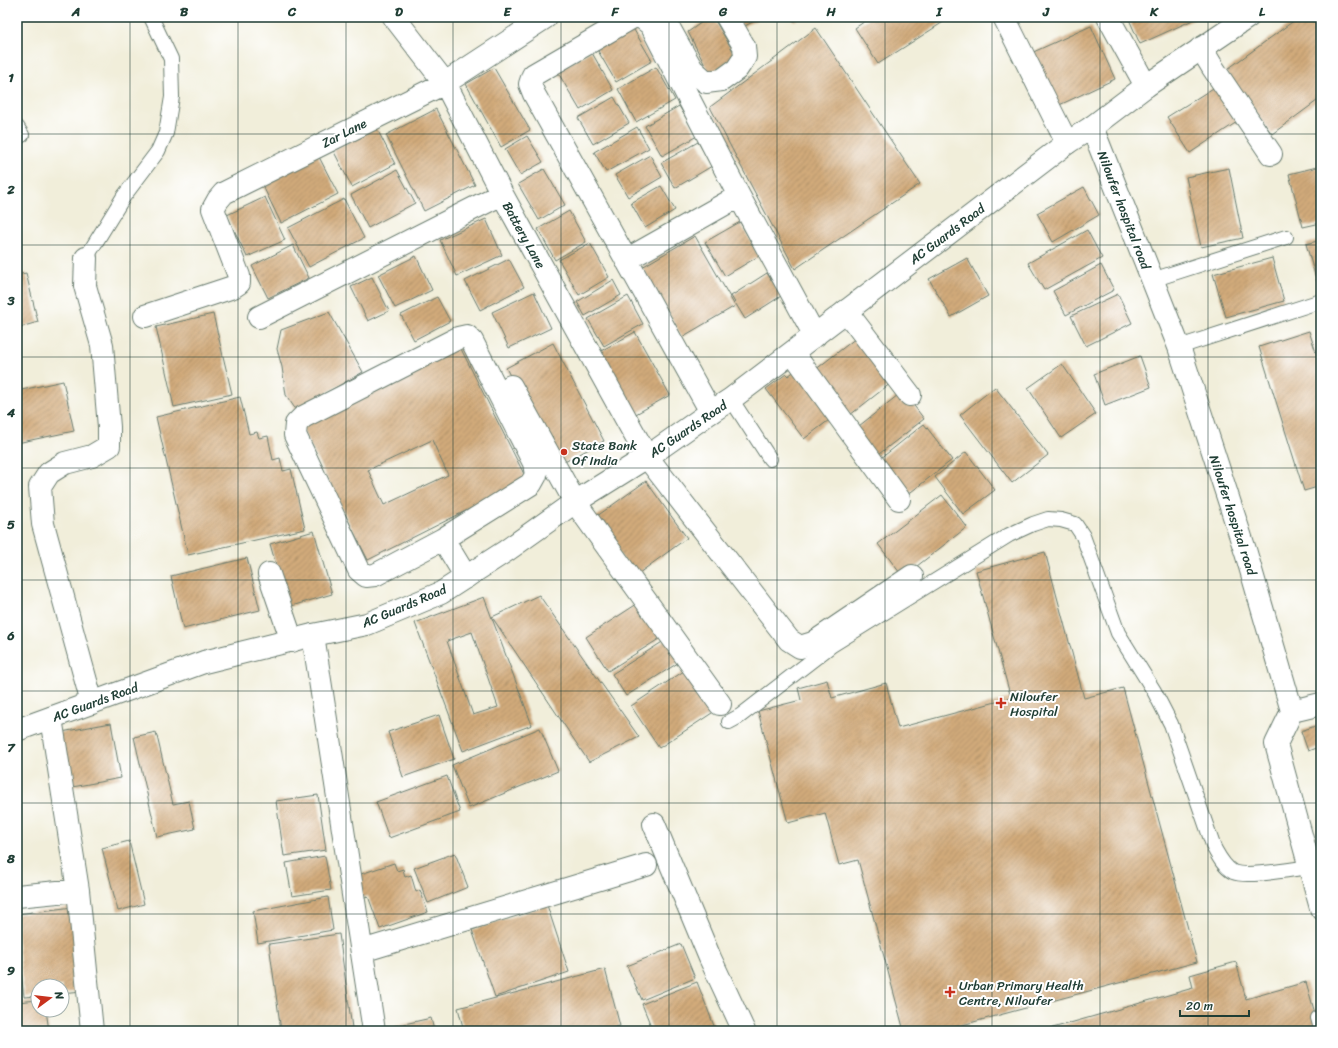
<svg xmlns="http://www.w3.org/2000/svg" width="1338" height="1048" viewBox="0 0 1338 1048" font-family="Sriracha,sans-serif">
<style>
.building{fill:url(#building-hatch);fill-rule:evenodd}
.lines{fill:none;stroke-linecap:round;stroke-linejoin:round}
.lane-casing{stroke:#687b6e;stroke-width:16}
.street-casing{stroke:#687b6e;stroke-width:24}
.secondary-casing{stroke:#687b6e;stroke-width:24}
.lane{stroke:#fff;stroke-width:14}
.street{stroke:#fff;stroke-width:22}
.secondary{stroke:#fff;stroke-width:22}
.grid{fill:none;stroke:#1f3d34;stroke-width:1;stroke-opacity:0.55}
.poi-dot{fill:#c8321e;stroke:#fff;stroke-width:1.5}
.labels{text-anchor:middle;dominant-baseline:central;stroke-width:4;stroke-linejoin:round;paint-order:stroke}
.street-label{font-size:13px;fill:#1f3d34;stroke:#fff}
.poi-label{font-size:13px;fill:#1f3d34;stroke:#fff;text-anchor:start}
.neatline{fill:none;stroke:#1f3d34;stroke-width:1.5}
.grid-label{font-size:13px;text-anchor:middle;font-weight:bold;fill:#1f3d34}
</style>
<defs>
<pattern id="building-hatch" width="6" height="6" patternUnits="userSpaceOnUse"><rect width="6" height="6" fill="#d1aa7a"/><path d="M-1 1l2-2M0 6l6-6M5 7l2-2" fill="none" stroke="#a98c65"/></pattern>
</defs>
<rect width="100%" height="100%" fill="#fff"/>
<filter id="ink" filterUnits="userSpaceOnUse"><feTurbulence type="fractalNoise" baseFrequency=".025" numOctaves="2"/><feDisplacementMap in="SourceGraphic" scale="8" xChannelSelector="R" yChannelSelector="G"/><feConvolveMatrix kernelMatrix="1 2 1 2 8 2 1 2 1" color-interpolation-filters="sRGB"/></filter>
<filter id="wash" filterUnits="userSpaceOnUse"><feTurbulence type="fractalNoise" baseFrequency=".012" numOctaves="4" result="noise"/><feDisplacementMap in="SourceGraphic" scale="16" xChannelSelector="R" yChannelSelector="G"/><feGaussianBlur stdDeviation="0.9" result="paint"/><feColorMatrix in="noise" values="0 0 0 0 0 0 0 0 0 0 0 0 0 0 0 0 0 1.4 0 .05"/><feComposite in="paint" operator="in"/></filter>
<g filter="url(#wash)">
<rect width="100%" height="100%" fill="#f1eeda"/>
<g id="blocks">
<path class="building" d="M709,17H713L736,56L710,75L688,32Z
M737,17H762L743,27Z
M791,17H801L794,21Z
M871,17H951L878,64L855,28Z
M1128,17H1194L1195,19L1140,44Z
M1299,17H1321V98L1272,134L1225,71Z
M630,23L652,61L616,82L594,44Z
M1091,26L1115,79L1053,108L1029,54Z
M816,28L920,184L795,269L710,107Z
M591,51L613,90L580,110L557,71Z
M656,67L675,100L636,122L618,89Z
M494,68L530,130L501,147L466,84Z
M1218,85L1240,120L1190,153L1167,117Z
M614,97L629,123L593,144L578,118Z
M679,106L697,136L662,156L645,126Z
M436,109L475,185L424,211L386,135Z
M376,127L395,164L352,187L333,150Z
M637,127L649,148L606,172L594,152Z
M527,136L543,162L520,175L505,149Z
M698,142L712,166L675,188L661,163Z
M316,151L338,194L281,223L260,180Z
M650,155L662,177L628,197L615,175Z
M1321,166V223L1303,227L1289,174Z
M1229,168L1243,238L1201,247L1186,177Z
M544,169L565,205L539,220L518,184Z
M397,170L415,203L368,228L351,195Z
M661,186L675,210L645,228L631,203Z
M1084,187L1099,215L1053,242L1037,213Z
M265,197L285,240L247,257L227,215Z
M344,199L364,238L309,267L288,228Z
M569,211L586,242L555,260L538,229Z
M486,219L502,255L457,276L440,240Z
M740,222L759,256L725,276L705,242Z
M1087,230L1102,258L1044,290L1028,263Z
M695,236L735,306L682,337L642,267Z
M1321,240V281L1317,282L1306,244Z
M590,243L609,277L579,295L559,260Z
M293,245L309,278L268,298L252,266Z
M416,256L432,290L395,308L378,275Z
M967,258L988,296L951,317L929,279Z
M1272,258L1284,301L1226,317L1213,274Z
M509,259L524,287L480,310L465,281Z
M1101,265L1114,290L1066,315L1053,291Z
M26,273L38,322L17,328V275Z
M767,273L781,296L745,319L731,296Z
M372,277L389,311L368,321L351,287Z
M613,280L621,295L585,316L577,302Z
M534,292L551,328L509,348L492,312Z
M1118,294L1132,323L1086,346L1071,316Z
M628,296L643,324L604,346L588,319Z
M437,297L450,321L414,340L401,315Z
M329,312L363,372L296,410L286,395L282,367L277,349L281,330Z
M213,314L232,394L174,407L156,327Z
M1309,331L1321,368V486L1304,491L1259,347Z
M635,332L670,395L634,415L599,352Z
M856,338L891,383L850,415L815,370Z
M553,343L604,441L557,466L506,368Z
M459,345L527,480L368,560L300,425ZM432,440L448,475L384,505L368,470Z
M1140,356L1151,387L1105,405L1094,374Z
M1062,364L1096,414L1061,438L1028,388Z
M796,370L837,414L804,439L766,389L786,374L788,376Z
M63,381L74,431L17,443V391Z
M995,387L1048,455L1012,483L960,415Z
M903,391L924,419L875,457L854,430Z
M240,397L249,434L257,432L259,438L268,436L273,460L280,458L283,471L291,469L305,529L188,555L156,417Z
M924,424L952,460L902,499L875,463Z
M966,452L995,490L963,514L935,477Z
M646,481L687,538L635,576L593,519Z
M942,495L967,527L903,577L878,544Z
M314,531L332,594L288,607L270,544Z
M1045,552L1084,698L1123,688L1197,962L940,1031H904L858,860L839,865L825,813L788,823L758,711L801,700L798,688L827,680L832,698L886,683L898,728L1011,698L976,571Z
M247,558L260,610L183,629L171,576Z
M539,595L639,737L589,762L492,617Z
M484,597L532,725L463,751L415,623ZM472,632L498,707L473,715L447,641Z
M640,602L662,637L608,671L586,637Z
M667,639L681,661L626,696L612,674Z
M687,669L715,711L659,748L631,706Z
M439,715L454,759L403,777L388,732Z
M111,723L121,778L67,788L56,733Z
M1321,724V746L1308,751L1301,731Z
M540,728L558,771L469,808L452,765Z
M156,732L173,804L189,801L195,829L157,837L134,737Z
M447,776L460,812L389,838L376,802Z
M318,795L326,850L284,856L276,801Z
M129,841L144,904L118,911L102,848Z
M455,853L468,887L428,903L414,868Z
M325,856L331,890L292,896L286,863Z
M394,863L397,871L403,869L405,877L411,875L416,892L420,890L428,912L380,929L368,896L362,898L355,876Z
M328,897L333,930L258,943L253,911Z
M547,905L569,972L495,997L472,930Z
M73,907L82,991L62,993V986H38V996L24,997L17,935V914Z
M339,934L352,1028L333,1031H281L269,944Z
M681,944L695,978L642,1000L627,966Z
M1236,962L1246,999L1306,982L1320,1031H1042L1193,988L1190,975Z
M605,969L620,1026L601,1031H464L458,1008Z
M697,982L716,1031H653L642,1004Z
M38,1000V1010H46L49,1031H17V1002Z
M431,1018L434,1031H379L378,1030Z"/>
</g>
</g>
<g filter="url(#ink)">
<use href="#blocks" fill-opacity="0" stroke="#687b6e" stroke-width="1"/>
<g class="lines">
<g class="lane-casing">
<path id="lane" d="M17,127L22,135
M86,258L124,196L158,151L166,133L172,97L171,59L151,17
M1152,280L1286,237
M1179,347L1321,301
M731,399L770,459
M729,722L740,716L832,645L1009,535L1033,524L1048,519L1061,520L1075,524L1083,536L1118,633L1154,691L1171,724L1214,848C1219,857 1224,867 1233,872C1247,878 1293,869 1310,867
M1318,1018L1321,1029"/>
</g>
<g class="street-casing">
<path id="street" d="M394,17L445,83L502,194L647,457L789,640L800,647L813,643L912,576
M633,17L533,75L530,84L534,94L711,412
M641,17L651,25L739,196L815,336
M663,17L692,69L706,82L722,80L737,69L745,57L744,46L727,17
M1004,17L1067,143
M1108,17L1146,86
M1201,48L1213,68L1271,154
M1092,127L1179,347L1246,553L1292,711L1276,744L1321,908
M86,258L85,286L102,345L109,427V446L92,456L65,463L49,473L40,487L43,524L92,703
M626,260L739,196
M846,311L910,395
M145,316L233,287L239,283V276L213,209L218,200L224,193L445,83L546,17
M259,317L502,194
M793,353L899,499
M511,386L575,502L720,704
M443,539L375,575L366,576L359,570L295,435L296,424L303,417L458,338L467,336L472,341L534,463L536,475L531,484L443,539L466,577
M269,574L292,641
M313,635L374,1031
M1292,711L1321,704
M51,718L78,890L92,1031
M654,824L710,958L744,1031
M17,896L78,890
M362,951L646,865"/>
</g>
<g class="secondary-casing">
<path id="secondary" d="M17,730L204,662L313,635L367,624L441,593L506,551L575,502L647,457L708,414L731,399L1067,143L1092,127L1146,86L1248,17"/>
</g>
<use href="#lane" class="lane"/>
<use href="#street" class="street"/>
<use href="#secondary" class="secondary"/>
</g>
</g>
<path class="grid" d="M130,17V1031M238,17V1031M346,17V1031M453,17V1031M561,17V1031M669,17V1031M777,17V1031M885,17V1031M992,17V1031M1100,17V1031M1208,17V1031M17,134H1321M17,245H1321M17,357H1321M17,468H1321M17,580H1321M17,691H1321M17,803H1321M17,914H1321"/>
<g class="poi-dot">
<circle cx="564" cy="452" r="4"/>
<path d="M999 697h4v4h4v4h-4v4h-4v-4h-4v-4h4z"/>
<path d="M948 986h4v4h4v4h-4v4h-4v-4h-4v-4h4z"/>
</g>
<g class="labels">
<g class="street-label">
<text transform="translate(344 133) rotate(-27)">Zar Lane</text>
<text transform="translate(1124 210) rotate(69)">Niloufer hospital road</text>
<text transform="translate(947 234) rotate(-37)">AC Guards Road</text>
<text transform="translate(524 235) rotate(61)">Battery Lane</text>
<text transform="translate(688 429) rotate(-34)">AC Guards Road</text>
<text transform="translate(1233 515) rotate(72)">Niloufer hospital road</text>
<text transform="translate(404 606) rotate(-23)">AC Guards Road</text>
<text transform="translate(95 702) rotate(-20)">AC Guards Road</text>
</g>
<g class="poi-label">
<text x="572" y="445">State Bank<tspan x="572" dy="15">Of India</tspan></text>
<text x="1010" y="696">Niloufer<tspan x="1010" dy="15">Hospital</tspan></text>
<text x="959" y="985">Urban Primary Health<tspan x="959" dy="15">Centre, Niloufer</tspan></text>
</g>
</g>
<rect width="1338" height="1048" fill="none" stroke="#fff" stroke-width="44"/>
<g transform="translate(50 998) rotate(75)"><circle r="19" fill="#ffffff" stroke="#a5b1ae"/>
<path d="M0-3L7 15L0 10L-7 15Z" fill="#c8321e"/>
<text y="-6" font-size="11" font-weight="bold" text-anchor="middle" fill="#1f3d34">N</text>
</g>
<path d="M1180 1010v6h69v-6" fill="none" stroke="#1f3d34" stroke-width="2"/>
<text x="1186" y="1010" font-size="12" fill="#1f3d34" stroke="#ffffff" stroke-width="3" paint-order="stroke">20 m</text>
<rect x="22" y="22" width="1294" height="1004" class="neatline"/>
<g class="grid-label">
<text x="76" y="16">A</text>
<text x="184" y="16">B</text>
<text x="292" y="16">C</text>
<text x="399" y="16">D</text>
<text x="507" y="16">E</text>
<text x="615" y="16">F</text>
<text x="723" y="16">G</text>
<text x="831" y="16">H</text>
<text x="939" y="16">I</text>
<text x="1046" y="16">J</text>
<text x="1154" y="16">K</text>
<text x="1262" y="16">L</text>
<text x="11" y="82">1</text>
<text x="11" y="194">2</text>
<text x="11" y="305">3</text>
<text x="11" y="417">4</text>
<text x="11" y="529">5</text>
<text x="11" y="640">6</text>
<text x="11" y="752">7</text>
<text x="11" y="863">8</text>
<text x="11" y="975">9</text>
</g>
</svg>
